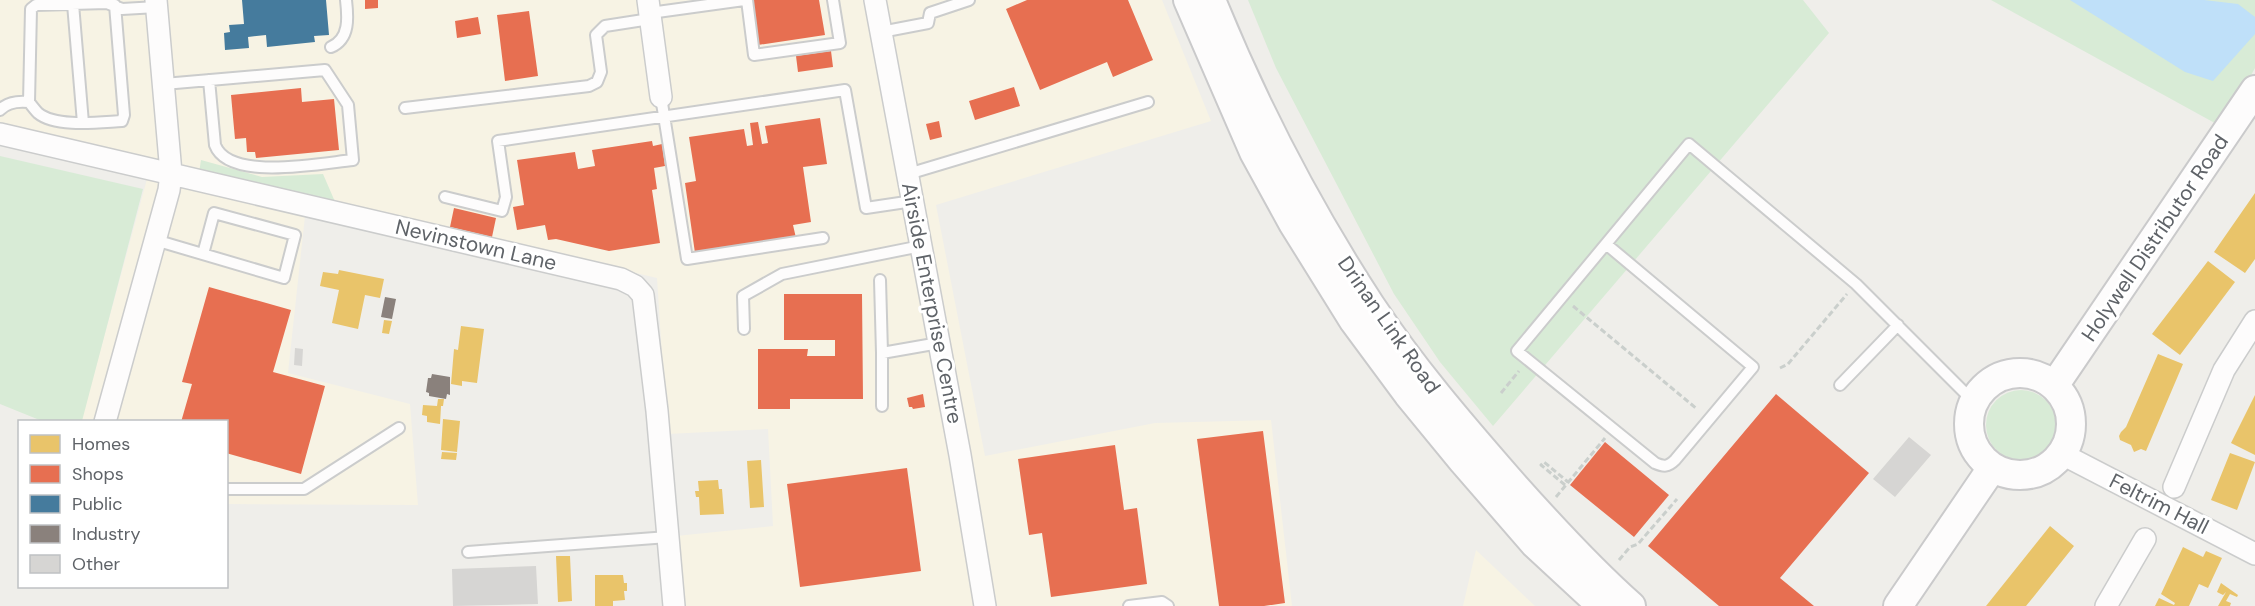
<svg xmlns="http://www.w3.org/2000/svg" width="2255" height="606" viewBox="0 0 2255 606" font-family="'DM Sans',sans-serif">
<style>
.commercial{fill:#f7f3e4}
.green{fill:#d8ebd6}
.water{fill:#bfe0f9}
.homes{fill:#e9c46a}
.shops{fill:#e76f51}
.public{fill:#457b9d}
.industry{fill:#8a817c}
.building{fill:#d6d5d3}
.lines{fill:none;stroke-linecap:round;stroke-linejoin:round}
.lane-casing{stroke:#cbcccc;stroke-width:14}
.street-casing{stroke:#cbcccc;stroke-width:24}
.secondary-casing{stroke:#cacacb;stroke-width:32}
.path{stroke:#cacfcc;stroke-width:3;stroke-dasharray:6 3;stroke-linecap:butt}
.lane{stroke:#fdfcfc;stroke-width:10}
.street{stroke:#fdfcfc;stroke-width:21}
.secondary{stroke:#fdfcfc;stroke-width:28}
.labels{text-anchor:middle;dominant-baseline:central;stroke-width:6;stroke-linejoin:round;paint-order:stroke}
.street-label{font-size:21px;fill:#5f6368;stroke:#fff}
</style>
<rect width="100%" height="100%" fill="#efeeea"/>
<path class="commercial" d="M0,0H1162L1211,121L936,205L985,456L1155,423L1271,420L1292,606H681L676,536L773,526L768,429L667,434L657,278L0,125Z
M147,179L305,216L288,373L410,404L418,505L227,504L226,422H81Z
M1476,550L1535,606H1463Z"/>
<path class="green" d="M1248,0H1803L1829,33L1493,426L1440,362L1394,294L1276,68Z
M1991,0H2255V68L2222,127Z
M0,156L143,189L82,421H42L0,404Z
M201,160L262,177L323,174L336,204L199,173Z
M1986 425a35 35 0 1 1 70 0a35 35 0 1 1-70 0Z"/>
<path class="water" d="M2070,0H2204L2238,4L2255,17V34L2213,81L2185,72Z"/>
<path class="homes" d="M2255,193V259L2245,273L2214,252Z
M2208,261L2235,282L2180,355L2152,334Z
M339,270L384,279L380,298L365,295L358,329L332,323L339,290L320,286L323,272L338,274Z
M384,320L392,321L389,334L382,333Z
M461,326L484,329L477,383L462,381V386L451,384L454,349L458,350Z
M2158,354L2183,364L2146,451L2141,449L2134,452L2131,445L2120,440L2119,436L2121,432L2126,427Z
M2255,395V455L2231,443Z
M438,399H444L443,406H441L440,424L427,422V416L422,415L423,405L437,406Z
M443,419L460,421L457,452L441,450Z
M442,452L457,453L456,460L441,459Z
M2230,453L2255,462L2237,510L2211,500Z
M761,460L764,507L750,508L747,461Z
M718,480L719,489H722L724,514L700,515L699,497H696L695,491H699L698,481Z
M2050,526L2074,546L2035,595L2026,606H1986Z
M2183,547L2203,557L2206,551L2222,558L2208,588L2199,584L2189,606H2155L2159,598L2174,605L2175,603L2161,594Z
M556,556H570L572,601L558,602Z
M595,575H623L624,583H627V591H624L625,600L613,601V606H595Z
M2221,583L2238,595L2237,597L2230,594L2226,601L2231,603L2230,606H2218L2226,592L2223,595L2217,592Z"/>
<path class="shops" d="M365,0H378V8L365,9Z
M751,0H819L825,35L758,45Z
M1027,0H1128L1153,60L1113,77L1107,62L1040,90L1006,9Z
M529,11L538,76L505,81L497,15Z
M478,17L481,34L457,38L455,21Z
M831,51L833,67L798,72L796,56Z
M1014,87L1020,106L975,120L969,101Z
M301,88L302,102L334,99L339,150L256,158L255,152H247L246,138L235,139L231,95Z
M820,118L827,164L803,167L811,222L793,225L796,238L695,253L685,183L696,181L689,137L744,129L747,146L753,145L750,123L758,122L762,144L768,143L765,126Z
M939,121L942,137L930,140L926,124Z
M652,141L653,146L662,144L665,166L654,168L657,189L652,190L660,243L609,251L556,239L548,240L545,225L517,230L513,207L524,205L517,160L575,152L578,169L595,166L592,150Z
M454,208L496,218L492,237L450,227Z
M209,287L291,310L273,372L325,386L301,474L226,453V422H181L192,384L182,382Z
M784,294H862L863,399H790V409H758V349H808L807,356H835V340H784Z
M923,394L925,407L913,409L912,407H909L907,398Z
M1776,394L1869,473L1780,578L1814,606H1719L1648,546Z
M1263,431L1285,603L1264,606H1219L1197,439Z
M1605,442L1669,495L1634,537L1570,485Z
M1115,445L1124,510L1137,508L1147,584L1051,597L1042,533L1029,535L1018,459Z
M907,468L921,571L800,587L787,484Z"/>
<path class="public" d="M242,0H326L329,35L314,36L315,42L267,47L266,35L248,37L249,48L225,50L224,33L230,32L229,25L244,24Z"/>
<path class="industry" d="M385,297L396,299L392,319L381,317Z
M432,374L450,377V395L447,394L446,399L429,396V393L426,392L428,378H431Z"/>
<path class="building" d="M295,348L303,349L302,366L294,365Z
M1909,437L1931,455L1895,497L1873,479Z
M536,566L538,604L453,606L452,569Z"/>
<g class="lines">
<g class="lane-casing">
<path id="lane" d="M747,0L754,55L840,43L833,0
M73,4L83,123
M650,13L744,0
M881,32L928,23L930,13L969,0
M331,47C350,39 348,17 346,0
M164,84L325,70L348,105L353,160C322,163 229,182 215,145L209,80
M661,97L687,259L823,238
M29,102C32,106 35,110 38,113C56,128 101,122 122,121L124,115L115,5
M405,108L589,86L597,82L601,72L596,35L605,26L650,19
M0,110C7,102 19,101 29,102L31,9L36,5L107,3L122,9L157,7
M908,174L1148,102
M445,197L502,211L506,197L498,141L845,90L866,208L913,201
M155,240L284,278L295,235L214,213L203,254
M1606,244L1753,367L1675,460C1668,467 1664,467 1655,463L1517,351C1575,282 1631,213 1689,144L1856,284L1974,402
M880,280L882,353L939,343
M744,329L743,296L782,274L921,246
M882,353V406
M1840,385L1898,325
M226,489H304L399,428
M468,552L668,537
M1129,606L1162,602L1168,606"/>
</g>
<g class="street-casing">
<path id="street" d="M648,0L661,97
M875,0L960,455L985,606
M0,134L621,279L635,286L643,295L657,411L674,606
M105,422L169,190L171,173L156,0
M2062,454L2255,554
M2174,487L2224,370L2255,321
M2106,606L2145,539"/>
</g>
<g class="secondary-casing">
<path id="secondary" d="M1188,0L1254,152L1293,223L1354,321L1408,394L1463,461L1535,544L1602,606
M1211,0C1254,106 1308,210 1370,305C1411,367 1460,424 1508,479C1547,523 1587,567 1631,606
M1969 424a51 51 0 1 1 102 0a51 51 0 1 1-102 0Z
M2054,386L2255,90
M1898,606L1992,468"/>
</g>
<path class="path" d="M1573,306L1697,409
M1780,368L1788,364L1847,294
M1501,393L1519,371
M1565,485L1541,465L1544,462L1568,482
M1556,497L1605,438
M1619,560L1630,547L1638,544L1677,499"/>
<use href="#lane" class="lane"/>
<use href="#street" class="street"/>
<use href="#secondary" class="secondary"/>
</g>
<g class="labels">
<g class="street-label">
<text transform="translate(2155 238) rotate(-56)">Holywell Distributor Road</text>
<text transform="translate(476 245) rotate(13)">Nevinstown Lane</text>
<text transform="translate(932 303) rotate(79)">Airside Enterprise Centre</text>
<text transform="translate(1389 325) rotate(55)">Drinan Link Road</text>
<text transform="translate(2159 504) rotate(27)">Feltrim Hall</text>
</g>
</g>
<rect x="18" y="420" width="210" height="168" fill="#ffffff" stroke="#bfc1c3" stroke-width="1.5"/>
<rect x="30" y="435" width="30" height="18" fill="#e9c46a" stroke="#bfc1c3" stroke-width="1.5"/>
<text x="72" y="450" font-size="18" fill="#5f6368">Homes</text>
<rect x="30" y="465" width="30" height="18" fill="#e76f51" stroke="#bfc1c3" stroke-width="1.5"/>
<text x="72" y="480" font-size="18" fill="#5f6368">Shops</text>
<rect x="30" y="495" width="30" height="18" fill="#457b9d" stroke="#bfc1c3" stroke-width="1.5"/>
<text x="72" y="510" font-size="18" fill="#5f6368">Public</text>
<rect x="30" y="525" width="30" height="18" fill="#8a817c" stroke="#bfc1c3" stroke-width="1.5"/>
<text x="72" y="540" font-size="18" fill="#5f6368">Industry</text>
<rect x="30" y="555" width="30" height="18" fill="#d6d5d3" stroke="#bfc1c3" stroke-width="1.5"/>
<text x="72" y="570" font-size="18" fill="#5f6368">Other</text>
</svg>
